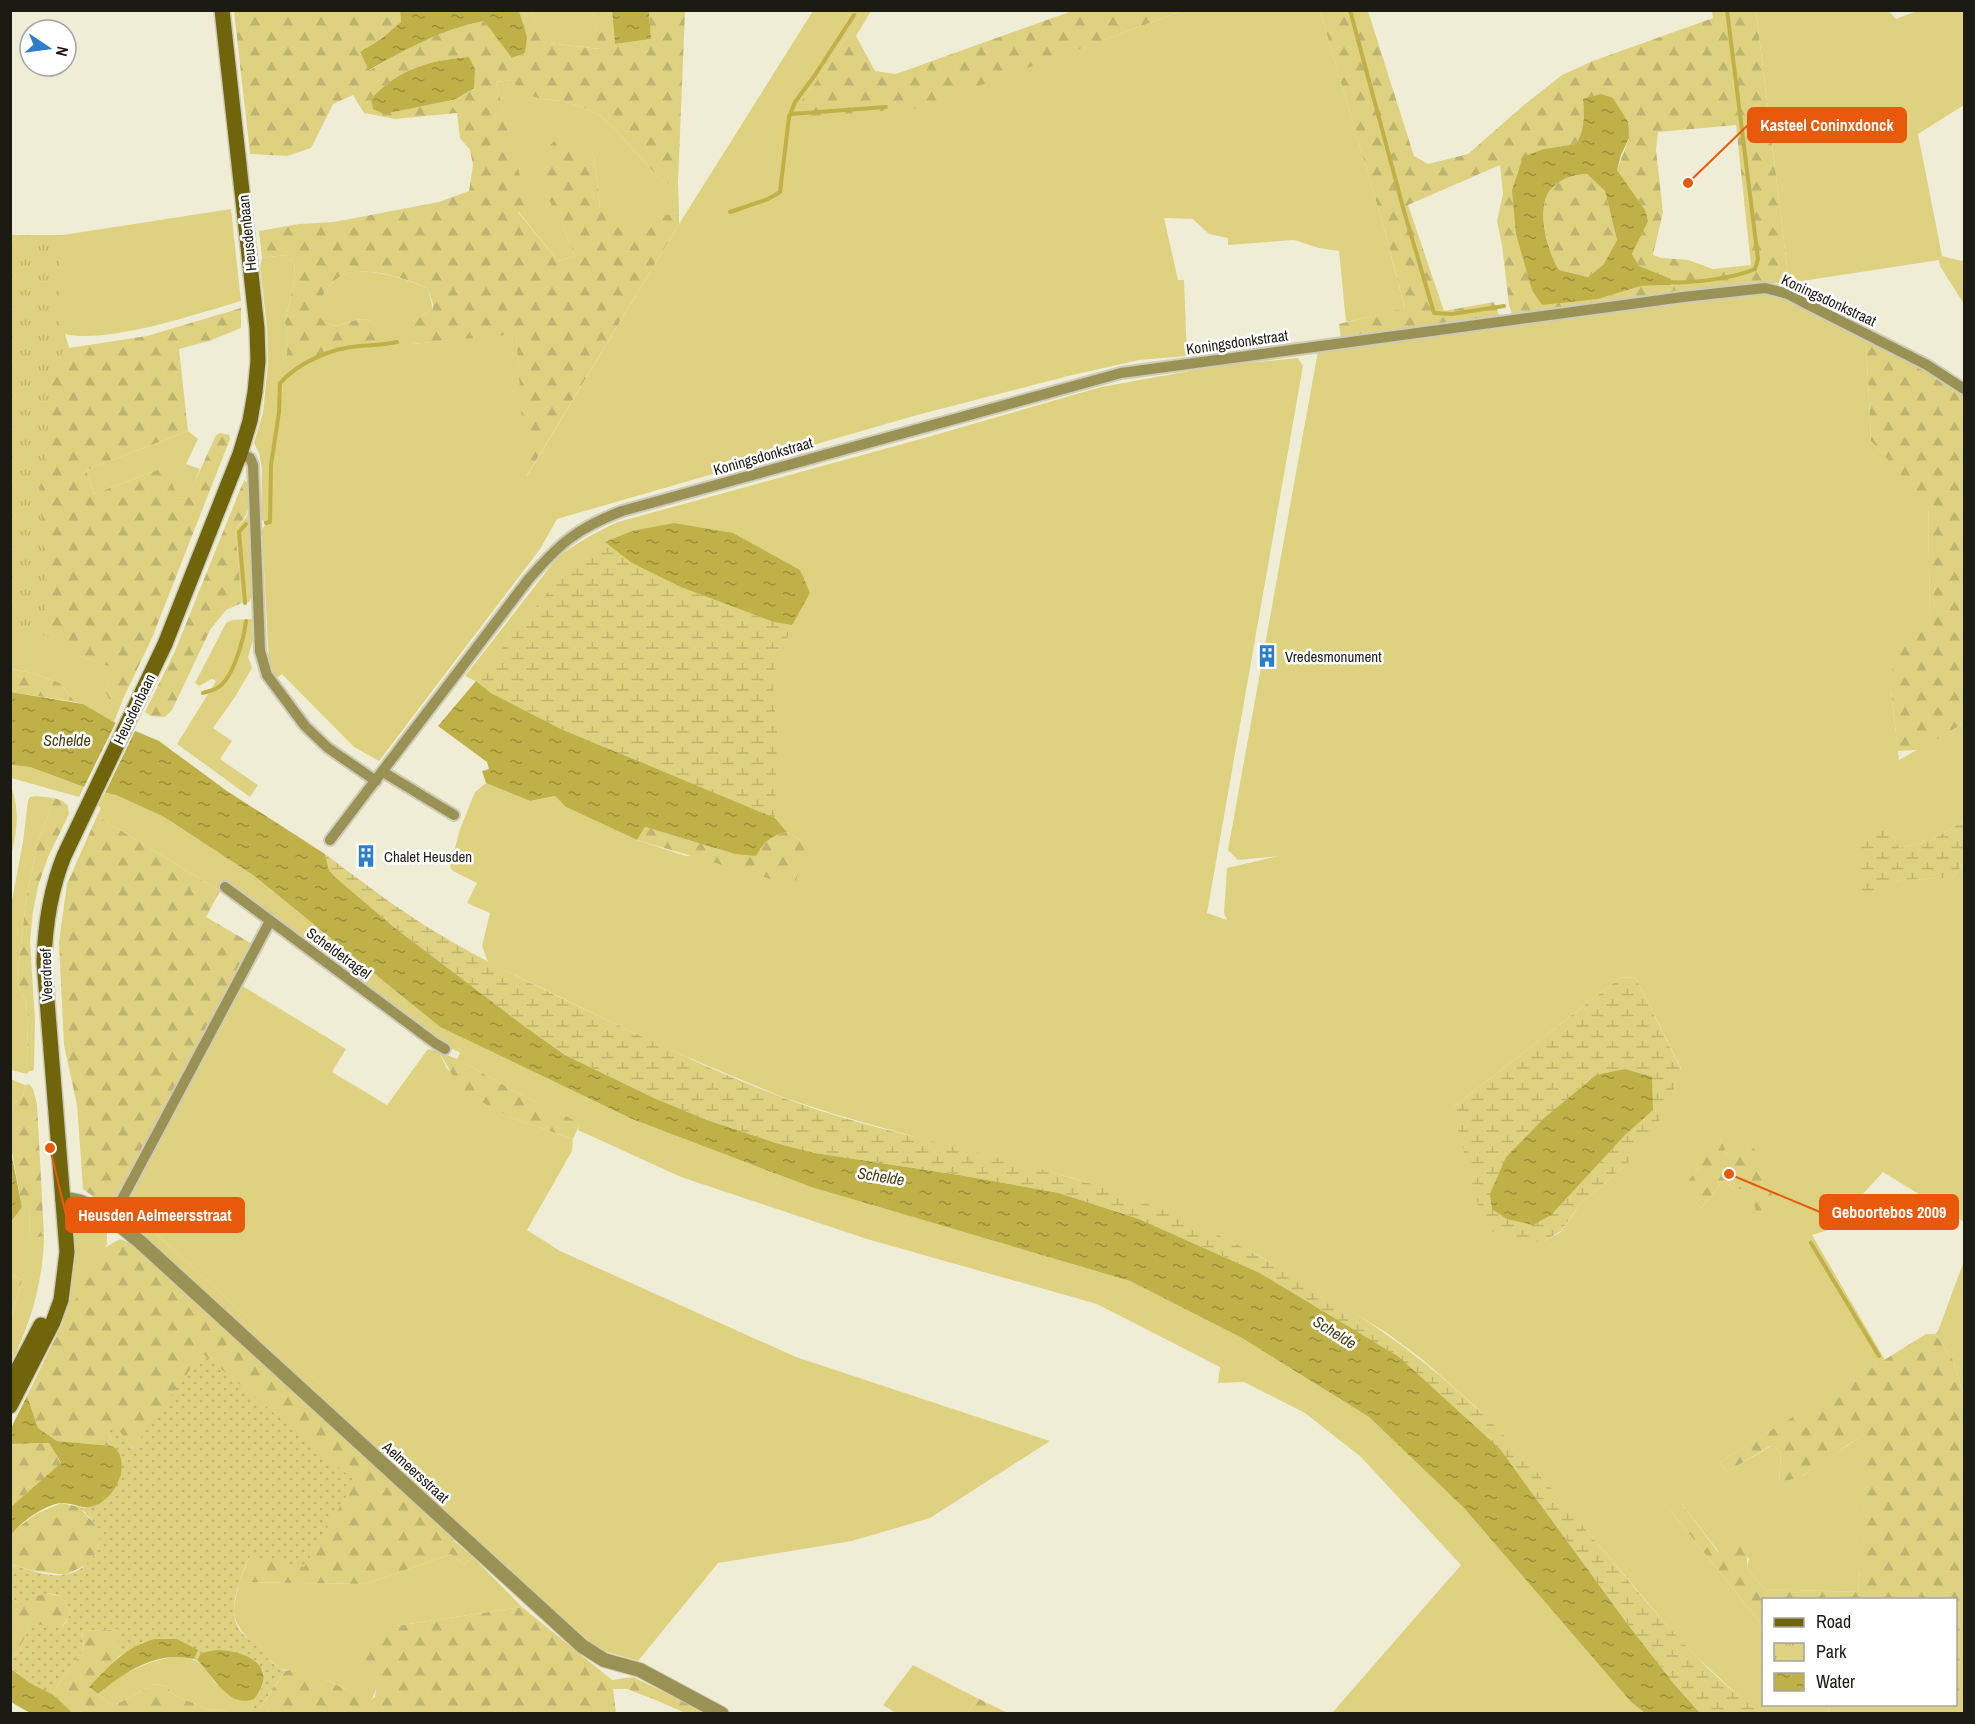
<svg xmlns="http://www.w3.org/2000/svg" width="1975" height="1724" viewBox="0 0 1975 1724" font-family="'Archivo Narrow',sans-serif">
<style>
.grass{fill:#ded281;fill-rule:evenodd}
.forest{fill:url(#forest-firs);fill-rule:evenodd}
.wetland{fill:url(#wetland-marsh);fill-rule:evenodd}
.park{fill:url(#park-tufts)}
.garden{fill:url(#garden-dots)}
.water{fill:url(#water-ripples);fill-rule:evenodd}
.pier{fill:#f0edd7}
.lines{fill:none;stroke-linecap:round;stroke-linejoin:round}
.stream{stroke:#bfb148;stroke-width:4}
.minor-casing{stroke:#cecbb8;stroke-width:14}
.tertiary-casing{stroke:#cecbb8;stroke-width:16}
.secondary-casing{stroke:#cecbb8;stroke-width:18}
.minor{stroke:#9a9254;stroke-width:10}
.tertiary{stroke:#9a9254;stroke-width:14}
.secondary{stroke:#71650c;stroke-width:15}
.labels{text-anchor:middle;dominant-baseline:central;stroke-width:5;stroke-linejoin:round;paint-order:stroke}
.street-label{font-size:15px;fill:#1c1b13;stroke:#fff}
.poi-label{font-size:15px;fill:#1c1b13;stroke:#fff;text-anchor:start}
.water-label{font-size:16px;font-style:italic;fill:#464014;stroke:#fff}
.leader{fill:none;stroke:#e8590c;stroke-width:2}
.callout-dot{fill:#e8590c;stroke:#fff;stroke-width:2}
.callout{fill:#e8590c;stroke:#e8590c;stroke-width:2}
.callout-label{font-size:16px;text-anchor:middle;font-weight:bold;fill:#fff}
</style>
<defs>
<pattern id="forest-firs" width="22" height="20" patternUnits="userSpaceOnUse" patternTransform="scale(1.5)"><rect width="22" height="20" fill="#ded281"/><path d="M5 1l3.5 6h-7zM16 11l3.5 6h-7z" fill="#beb46f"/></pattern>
<pattern id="wetland-marsh" width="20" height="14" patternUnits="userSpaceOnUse" patternTransform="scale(1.5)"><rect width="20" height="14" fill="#ded281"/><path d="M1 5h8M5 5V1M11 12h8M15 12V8" fill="none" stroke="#beb46f"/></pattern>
<pattern id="park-tufts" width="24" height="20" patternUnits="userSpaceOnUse" patternTransform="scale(1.5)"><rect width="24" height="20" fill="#ded281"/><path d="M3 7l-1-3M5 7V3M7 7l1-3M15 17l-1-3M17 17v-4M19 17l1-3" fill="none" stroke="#beb46f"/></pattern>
<pattern id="garden-dots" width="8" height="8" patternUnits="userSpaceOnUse" patternTransform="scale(1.5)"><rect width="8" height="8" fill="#ded281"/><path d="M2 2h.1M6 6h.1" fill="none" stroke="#beb46f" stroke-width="1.8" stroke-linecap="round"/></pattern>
<pattern id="water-ripples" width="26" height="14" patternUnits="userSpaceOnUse" patternTransform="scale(1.5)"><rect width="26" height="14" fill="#bfb148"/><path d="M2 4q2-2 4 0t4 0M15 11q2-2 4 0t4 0" fill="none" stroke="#9a8f3b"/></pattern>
</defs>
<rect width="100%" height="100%" fill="#f0edd7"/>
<path class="grass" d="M532,11H593L600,49L540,42Z
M813,11H863L819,78L799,104L795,118L1106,39L1182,11H1320L1382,221L1405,309L1346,322L1339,251L1319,248L1294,240L1228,245V238L1209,234L1193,219L1164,218L1178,280H1184L1187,356L1139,360L1068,376L917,415L557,519L540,549L379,761L354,747L282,674L275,679L269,665L262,530L266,523L261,519L262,469L259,453L254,443L263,413L268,364L267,328L260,267L262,258L285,255L294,262L295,278L285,322L288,336L287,375L300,365L327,353L358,346L383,333C378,328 374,322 368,320C347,315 331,341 315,310C321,297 330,280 345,274C366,266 409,279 428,289L433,309L413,321V344L516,333L527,476L679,224Z
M1756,11H1889L1896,19L1917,11H1964V105L1918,134L1942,256L1961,261L1964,259V304L1940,266L1939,260L1789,283Z
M512,80L541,99L563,101L583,107L601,116L612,126L661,180L667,183H678L679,212L610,228L600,208L594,156L581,148L564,229L575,256L558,261L518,211L527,208L496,82Z
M231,209L241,301C196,314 108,344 65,334L69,348L61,354L76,655L115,668L106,692L118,701L123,699L114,722L83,704L75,702L60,683L32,673L11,669V497L17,235H63Z
M1765,292L1780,295L1866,340L1871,441L1928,504L1930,618L1891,690L1899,760L1964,723V821L1928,842L1899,848L1886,821L1862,893L1901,880L1952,878L1964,863V1222L1883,1172L1831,1229L1812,1235L1885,1360L1720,1462L1727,1472L1771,1446L1775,1447L1781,1453L1779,1480L1804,1475L1857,1439L1869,1456L1858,1592L1764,1589L1747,1568L1749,1559L1734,1540L1719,1552L1682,1504H1670V1510L1763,1626L1764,1704L1829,1705L1828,1713H1760L1744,1701L1682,1643L1542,1478L1475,1406L1423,1360L1387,1333L1263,1258L1207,1230L1117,1193L1073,1178L943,1145L834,1114L785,1098L663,1047L488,962L482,946L490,913L467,903L477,883L453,871L450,867L460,829L475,792L486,783L530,801L555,796L566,807L637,840L686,856L808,845L787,832L775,818L643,764L465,676L557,558C576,543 596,532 618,522L921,439L1101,387L1217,366L1298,358L1303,366L1207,913L1227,920L1224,913L1227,868L1279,856L1238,860L1228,850L1318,351ZM1635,977L1681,1068L1630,1161L1580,1204L1561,1232L1544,1241L1452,1108L1620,978ZM1720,1137L1727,1154L1777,1210L1750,1188L1735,1189L1723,1181L1701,1208L1682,1189L1699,1168Z
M188,431L198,439L186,464L200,469L189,497L178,498L160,469L94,494L86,470Z
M249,511L252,596L249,602L242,603L235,529L246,518Z
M252,619L253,640L248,657L252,668L235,697L213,728L232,741L220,759L258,785L250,797L177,744L216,681L212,679L199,686L195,683L226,623L232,620Z
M10,765L30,767L84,787L79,797L11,778Z
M11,787C21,811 16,833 11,858Z
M105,792L116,795L164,817L253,875L440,1027L632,1119L811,1187L1130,1281L1242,1338L1369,1417L1464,1508L1631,1702L1645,1713H1332L1461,1565L1361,1457L1305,1413L1244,1382L1218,1383L1220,1367L1097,1304L867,1239L681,1177L578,1130L579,1123L518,1093L457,1059L460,1053L435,1039L227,883L220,891L97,816L101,808L98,806Z
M36,796L54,798L37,845L26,899L17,982L25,1000L28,1016L27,1067L29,1071L27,1074L11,1070L12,1050L10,911L23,842L28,800L30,797Z
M239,984L346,1049L332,1072L387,1105L428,1049L439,1052L447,1069L509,1117L573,1139L572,1151L527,1230L560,1251L796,1357L1050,1441L930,1518L852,1541L718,1563L638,1661L604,1651L590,1642L563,1620L463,1529L469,1520L143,1222L137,1232L126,1225L122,1219L125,1209Z
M11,1079L25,1085L23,1096L11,1107Z
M22,1207L29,1208L30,1239L44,1236C43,1282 31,1323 11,1363V1318L22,1280L11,1274V1222Z
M81,1210H86L107,1223V1244L62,1324C72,1287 75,1253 73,1215Z
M1964,1261V1396L1953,1360L1935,1334L1938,1331Z
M451,1554L464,1565L472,1556L522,1607L395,1626C390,1639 377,1695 370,1702C347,1690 324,1677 299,1670C292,1668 287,1671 281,1669C266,1657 233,1630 234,1611C234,1601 238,1591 239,1582L366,1584Z
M175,1657H186L197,1661L206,1669L215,1683L245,1700H250L257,1711L267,1698L269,1713H227L223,1709L209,1710L174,1695L166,1686L155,1684L113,1706L98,1694C121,1675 144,1661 175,1657Z
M913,1665L977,1698L968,1713H896L883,1705Z"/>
<path class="forest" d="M234,11H400L401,22L381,39L360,52L370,70C407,49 442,29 484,21L513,58L525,53L519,11H532L541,42L599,49L593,11H612L615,44L651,39L649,11H685L678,183H667L661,180L612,126L601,116L583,107L563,101L541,99L521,92L512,80L496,82L528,208L518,212L558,261L575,256L564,229L545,192L544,168L550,145L561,135L594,156L600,208L610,227L679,212V224L526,477L516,334L412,344L413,321L433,309V304L428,289C409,278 366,266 345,274C330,280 321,297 316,310C331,341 348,315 368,320C374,322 379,328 383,333L377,346C344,346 313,356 286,375L288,336L285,322L295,278L294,262L285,255L262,258L259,231L299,224L334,222L439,202L469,191L473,165L470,150L460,138L457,113L395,119L364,113L353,95L333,104L311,148L287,156L250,154ZM469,57L474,69V88L456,99H371C398,69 430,60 469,57Z
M863,11H871L856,36L875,71L896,74L1072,11H1182L919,108L794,118L799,104L819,78Z
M1320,11H1368L1414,156L1428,164L1468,154L1524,105L1562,75L1593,61L1713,18L1712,11H1756L1789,283H1753L1512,314L1509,305L1502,245L1497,221L1503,194L1500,165L1408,205L1444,311L1494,302L1500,317L1341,338L1339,324L1405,308L1382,221ZM1583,99L1629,138L1617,170L1645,210L1647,221L1632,254L1639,266L1670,279V285L1641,286L1598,299L1532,290L1544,149L1576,144C1585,130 1584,115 1583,99ZM1736,125L1751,265L1713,269L1688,260L1662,258L1653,255L1663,212L1656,150L1658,132Z
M1587,174L1605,191L1617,240L1604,264L1588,277L1559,270C1547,251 1535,207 1552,188C1560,177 1574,176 1587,174Z
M241,308V328L209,341L179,349L188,431L86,470L94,494L160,469L168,474L178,498L188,497L216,435L220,433L229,435L230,439L152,638L123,699L118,701L109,699L106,692L114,668L76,655L56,633L44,615L47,584L39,491L45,461L51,388L61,354L69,348L147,336Z
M1866,340L1944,381L1964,396V723L1918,750L1898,751L1891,690L1894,645L1930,618L1928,505L1871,441Z
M244,480L248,483C250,507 251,512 235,529L242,603L226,610L210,630L172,710L165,717L151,716L145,712L175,651Z
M10,669L32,673L60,683L75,702L11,692Z
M54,798L63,801L68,806L69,814L48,857L38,886L33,912L30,942L35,1021L34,1068L33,1071H29L27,1068L28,1016L25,1000L17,982L26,899L37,845Z
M97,816L220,891L206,917L254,945L113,1211L83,1189L77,1105L64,1045L59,942L67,884Z
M645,827L735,854L756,856C764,842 771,835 787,832L808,845L794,886L637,840Z
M439,1052L457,1059L518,1093L580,1123L573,1139L509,1117L462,1091Z
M29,1084L33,1089L37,1104L44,1236L30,1239L29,1209L22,1207L11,1147V1107L23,1096L25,1085Z
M1720,1137L1727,1154L1732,1158L1754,1148L1778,1210L1757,1214L1750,1189H1735L1723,1181L1701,1208L1681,1189L1699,1168L1695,1153Z
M143,1222L470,1520L454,1541L472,1556L464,1565L451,1554L366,1584L239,1582L250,1556L106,1423L113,1446L57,1441L38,1428L27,1396L62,1324L104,1248L120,1239L130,1243Z
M11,1274L22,1280L11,1318Z
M1926,1334H1935L1953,1360L1964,1396V1713H1828L1829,1705L1956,1704V1600H1764L1763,1626L1670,1510L1669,1504H1682L1718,1552L1733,1539C1743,1548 1749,1554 1747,1568L1764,1589L1858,1592L1860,1566V1468L1868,1456L1857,1439C1833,1453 1808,1481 1779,1481L1781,1453L1775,1447L1770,1446L1727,1472L1720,1462Z
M49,1443L61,1464L11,1507L10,1444Z
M61,1503L79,1507L96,1525L100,1533V1541L96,1554L88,1564L65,1575L30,1570L14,1565L11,1568L12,1532L36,1514Z
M44,1593L62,1596L70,1609C67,1629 57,1629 40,1625L28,1632L16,1654L11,1656L10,1597L18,1603Z
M522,1607L612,1680L633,1677L708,1713H685L656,1700L627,1689H613L616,1713L269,1714L267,1698L285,1671L295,1668L318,1676L370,1701L375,1697L377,1681L364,1672L367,1649L395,1626Z
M118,1629V1657L89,1687L113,1706L155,1684L166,1686L174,1695L209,1710L223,1709L227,1713H70L71,1711L52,1694L84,1648L82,1631Z
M977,1698L1008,1713H968Z"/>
<path class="wetland" d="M605,542L632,563L681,587L774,622L792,625L772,678L777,732L775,818L561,729L491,693L476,681L557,581Z
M1886,820L1899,848L1928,842L1964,821V863L1952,878L1901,880L1862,894L1859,844Z
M325,854C355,876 384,899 415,919C468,954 525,980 582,1008C664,1047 747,1088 834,1115C914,1139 996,1155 1075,1179C1140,1198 1205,1226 1264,1259C1353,1308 1435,1362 1504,1436C1549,1484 1591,1536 1633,1586C1672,1632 1712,1677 1760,1713H1700L1674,1684L1626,1622L1500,1449L1341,1322L1260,1273L1139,1219L1059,1193L959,1175L815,1153L776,1143L707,1120L654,1098L565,1055L524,1026L395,928L335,877L329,870Z
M1635,977L1681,1069L1665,1113L1630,1161L1580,1204L1561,1231L1544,1241L1524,1243L1493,1232L1482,1219L1452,1108L1620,978ZM1596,1075L1652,1110L1624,1136L1506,1157L1544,1118Z"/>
<path class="park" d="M11,235H63L59,244L60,326L64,333L69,348L61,354L51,388L45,461L39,491L47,584L44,615L56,633L63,641L32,632L11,630Z"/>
<path class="garden" d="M202,1353L355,1481L304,1567L250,1556C242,1572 228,1607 237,1625C241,1635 252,1641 259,1649C267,1657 274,1666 285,1671L257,1712L250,1700C262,1694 265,1683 263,1670C235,1651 235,1651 201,1653L197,1660L194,1659L197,1650L143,1642L118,1657V1629L82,1631L84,1648L52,1694L30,1683L11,1668V1656L16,1654C21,1646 25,1632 34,1627C50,1618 66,1640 70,1609L62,1596C46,1591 37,1593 26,1606L18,1603L11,1597V1568L14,1565C29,1570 48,1577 64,1575C82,1573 104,1552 99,1533C97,1523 87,1514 79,1507L85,1508L117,1450L113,1446L106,1423L112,1421L133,1449Z"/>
<path class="water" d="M400,11H519L527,37L525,53L512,58L484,21C442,29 407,49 369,70L360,52L381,39L401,22Z
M612,11H649L651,39L615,44Z
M469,57L475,69L474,88L456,99L384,114L373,109L371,99C398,69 430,60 469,57Z
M1601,94L1613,98L1628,122L1629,138L1621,155L1617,170L1645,210L1648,221L1632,254L1639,266L1671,279V285L1641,286L1598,299L1542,305L1532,290L1516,234L1512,190L1523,157L1544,149L1576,144C1585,130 1584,115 1583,99ZM1587,174L1605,191L1617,240L1604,264L1588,277L1559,270C1547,251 1534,205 1553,187C1563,177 1574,175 1587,174Z
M674,523L733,533L800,570L810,593L792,625L774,622L681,587L632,563L605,542L632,531Z
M476,681L491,693L561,729L775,818L787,832C771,835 764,842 756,856L735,854L645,827L637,840L566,807L555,796L530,801L486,783L482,771L489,769L487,762L438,726Z
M10,692L83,704L114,722L159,741L227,791L325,854L329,870L335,877L395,928L524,1026L565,1055L654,1098L707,1120L776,1143L815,1153L959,1175L1059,1193L1139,1219L1260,1273L1399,1357L1500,1449L1626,1622L1674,1684L1700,1713H1645L1631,1702L1464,1508L1369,1417L1242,1338L1130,1281L811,1187L632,1119L440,1027L253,875L164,817L116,795L84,787L30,767L11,765Z
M1625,1069L1652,1077L1653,1110L1624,1136L1551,1215L1533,1225L1507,1219L1492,1209L1490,1194L1506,1157L1544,1118L1596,1075Z
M10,1147L22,1207L11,1222H10Z
M27,1396L38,1428L57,1441L113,1446C132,1462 117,1495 98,1504C82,1512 75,1502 61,1503C46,1504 19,1523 11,1535V1507L61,1463L49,1443L11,1444V1428Z
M155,1639H177L198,1650L194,1659C157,1650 125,1672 98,1694L89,1687C109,1666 126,1646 155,1639Z
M216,1650C245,1650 281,1666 254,1699C228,1709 213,1675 197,1660L201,1653Z
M10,1668L30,1683L52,1694L71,1711L70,1713H30L11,1702Z"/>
<path class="pier" d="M117,720L136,729L104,795L83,789Z"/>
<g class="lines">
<path class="stream" d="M1350,10L1404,211L1434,313L1452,314L1504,306
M791,114L886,107
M730,212L768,199L780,192L789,117L795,102L815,75L854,15
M1668,282C1690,284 1735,278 1755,269L1758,259L1727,10
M266,523L270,522L271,465L279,412L280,383C299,362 332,348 360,346C373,345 384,345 397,342
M245,603L239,532L246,524
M203,693C207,691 213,691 217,688C233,680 244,638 246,621
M1811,1243L1879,1356"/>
<g class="minor-casing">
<path id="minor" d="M240,454L250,458L253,465L260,651L267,675L305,726L328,748L376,781
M383,772L454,815
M330,840L528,580C559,544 577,528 622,511L1121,373L1683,297L1765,288L1788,294L1807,304L1927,365L1964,389
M225,887L435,1043L445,1049
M111,1220L270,921"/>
</g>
<g class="tertiary-casing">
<path id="tertiary" d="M62,1199C91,1198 117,1224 139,1241L582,1646L604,1660L640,1670L722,1714"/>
</g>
<g class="secondary-casing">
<path id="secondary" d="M10,1384L41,1325
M10,1406L53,1322L61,1300L67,1252L44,962C45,924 50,891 64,856L165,644L240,454L250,421L255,392L258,361L257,328L222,10"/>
</g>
<use href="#minor" class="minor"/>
<use href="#tertiary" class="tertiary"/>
<use href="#secondary" class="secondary"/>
</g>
<defs>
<g id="building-bare" transform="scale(1.8)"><path d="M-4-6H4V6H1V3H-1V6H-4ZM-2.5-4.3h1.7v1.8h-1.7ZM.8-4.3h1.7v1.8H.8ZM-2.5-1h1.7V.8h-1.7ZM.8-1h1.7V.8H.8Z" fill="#2c7dcc" stroke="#fff" stroke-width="2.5" paint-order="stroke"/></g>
</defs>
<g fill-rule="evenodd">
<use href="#building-bare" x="1267" y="656"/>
<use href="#building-bare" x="366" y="856"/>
</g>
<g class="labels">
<g class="street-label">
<text transform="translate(247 233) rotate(-96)">Heusdenbaan</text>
<text transform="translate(1829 300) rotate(25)">Koningsdonkstraat</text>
<text transform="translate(1237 342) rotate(-8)">Koningsdonkstraat</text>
<text transform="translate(763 456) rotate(-16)">Koningsdonkstraat</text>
<text transform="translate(134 709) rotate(-64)">Heusdenbaan</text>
<text transform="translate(339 953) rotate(36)">Scheldetragel</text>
<text transform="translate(46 975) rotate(-92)">Veerdreef</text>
<text transform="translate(416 1472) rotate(42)">Aelmeersstraat</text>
</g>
<g class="poi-label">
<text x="1285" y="656">Vredesmonument</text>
<text x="384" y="856">Chalet Heusden</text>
</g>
<g class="water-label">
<text x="67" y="740">Schelde</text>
<text transform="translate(881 1176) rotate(9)">Schelde</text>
<text transform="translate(1335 1332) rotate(32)">Schelde</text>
</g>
</g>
<path class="leader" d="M1688 183L1748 125M1729 1174L1820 1212M50 1148L66 1215"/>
<g class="callout-dot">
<circle cx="1688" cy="183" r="6"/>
<circle cx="1729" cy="1174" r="6"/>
<circle cx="50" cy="1148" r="6"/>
</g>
<g class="callout">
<rect x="1748" y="108" width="158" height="34" rx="6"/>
<rect x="1820" y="1195" width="138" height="34" rx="6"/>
<rect x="66" y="1198" width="178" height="34" rx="6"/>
</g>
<g class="callout-label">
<text x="1827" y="131">Kasteel Coninxdonck</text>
<text x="1889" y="1218">Geboortebos 2009</text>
<text x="155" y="1221">Heusden Aelmeersstraat</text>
</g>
<rect width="1975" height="1724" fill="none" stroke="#1c1b13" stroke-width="24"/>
<rect x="1762" y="1598" width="195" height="108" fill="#ffffff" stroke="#a4a4a1" stroke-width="1.5"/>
<rect x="1774" y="1618" width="30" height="9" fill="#71650c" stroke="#a4a4a1" stroke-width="1.5"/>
<text x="1816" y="1628" font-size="18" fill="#1c1b13">Road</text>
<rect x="1774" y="1643" width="30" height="18" fill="url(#park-tufts)" stroke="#a4a4a1" stroke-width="1.5"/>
<text x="1816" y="1658" font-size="18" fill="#1c1b13">Park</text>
<rect x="1774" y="1673" width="30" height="18" fill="url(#water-ripples)" stroke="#a4a4a1" stroke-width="1.5"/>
<text x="1816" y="1688" font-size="18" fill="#1c1b13">Water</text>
<g transform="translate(48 48) rotate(103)"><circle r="28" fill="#ffffff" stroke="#a4a4a1" stroke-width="1.5"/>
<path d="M0-4.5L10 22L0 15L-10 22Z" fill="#2c7dcc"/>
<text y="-9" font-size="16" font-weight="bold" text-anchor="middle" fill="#1c1b13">N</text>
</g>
</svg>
